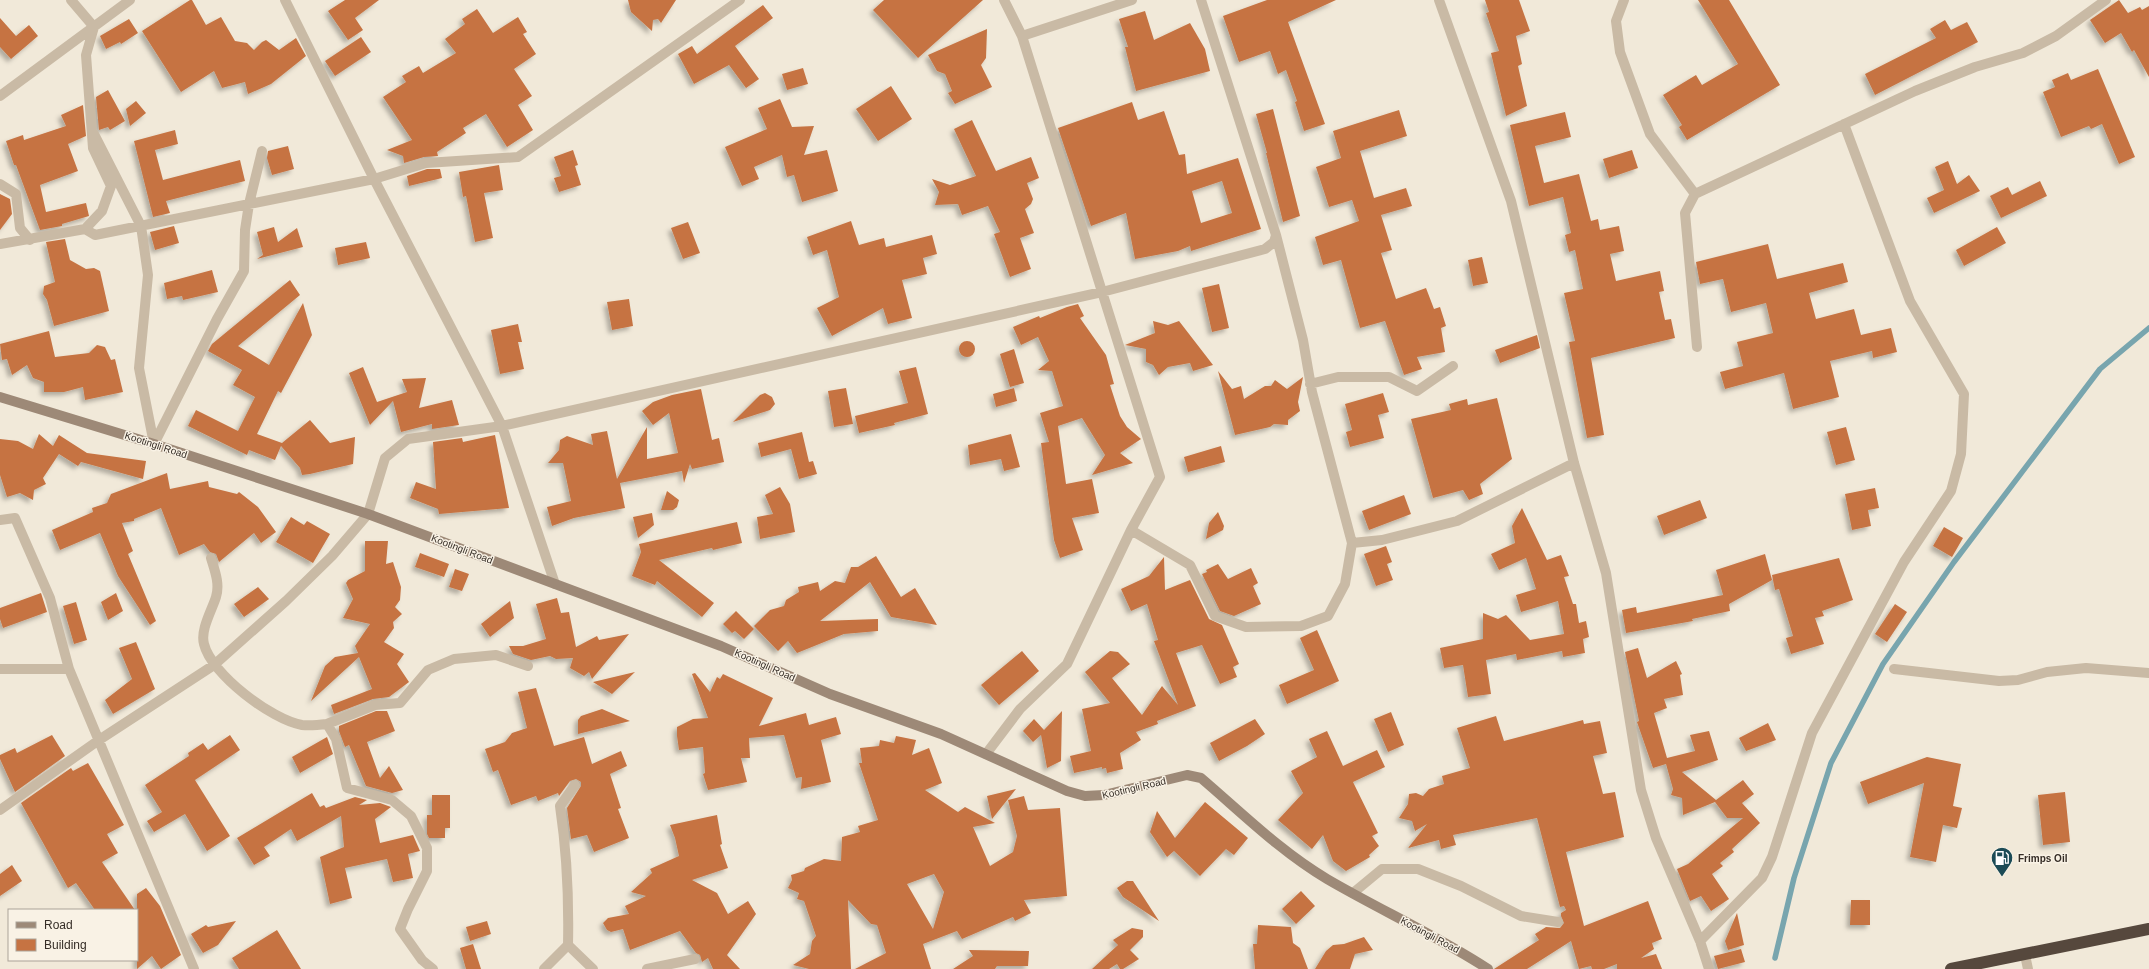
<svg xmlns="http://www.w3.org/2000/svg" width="2149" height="969" viewBox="0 0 2149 969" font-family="Helvetica,sans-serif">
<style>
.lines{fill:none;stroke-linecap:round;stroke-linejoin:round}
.stream{stroke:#78a5ae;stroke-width:5.5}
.building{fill:#c67342;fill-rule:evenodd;filter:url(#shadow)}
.street{stroke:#c9baa5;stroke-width:10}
.secondary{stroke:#9d8977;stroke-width:10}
.highway{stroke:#56483d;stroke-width:12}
.labels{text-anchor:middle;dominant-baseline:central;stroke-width:3;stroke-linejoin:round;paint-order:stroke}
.street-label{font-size:10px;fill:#352d26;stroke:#f9f2e5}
.poi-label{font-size:10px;font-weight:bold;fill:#352d26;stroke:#f9f2e5;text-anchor:start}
</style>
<defs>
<filter id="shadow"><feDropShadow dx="-3.5" dy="3.5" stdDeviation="2" flood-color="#0004"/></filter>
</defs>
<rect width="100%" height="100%" fill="#f1e9d9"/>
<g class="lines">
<path class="stream" d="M1775,958L1794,878L1831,763L1883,664L1954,562L2100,369L2149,328"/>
</g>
<path class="building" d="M190,0H192L206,25L221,17L235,41L247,43L254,50L262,42L266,40L279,50L296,38L306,56L271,84L248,94L245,82L222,88L214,71L181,92L142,31Z
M345,0H379L355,18L363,30L348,40L328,11Z
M628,0H676L661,23L658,19L653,20L652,31L631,12Z
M884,0H983L918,58L873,10Z
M1267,0H1336L1288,22L1325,124L1304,131L1295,102L1297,101L1286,70L1278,74L1270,51L1239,62L1223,16Z
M1485,0H1519L1530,31L1516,36L1522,64L1518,66L1527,106L1506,116L1491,53L1499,51L1486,13L1489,12Z
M1698,0H1729L1780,85L1687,140L1679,127L1682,125L1663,95L1696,75L1702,85L1738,64Z
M2119,0L2128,13L2140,7L2142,10L2149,6V77L2134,50L2132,52L2121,33L2105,43L2090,20Z
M763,5L773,18L735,46L759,79L746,88L729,65L694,84L678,54L692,46L697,54Z
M477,9L493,33L518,17L527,32L523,34L536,54L514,69L532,96L518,105L533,130L507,147L486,114L463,128L466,133L437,152L438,156L424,157L404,163L403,156L387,150L412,140L383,97L406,82L402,76L419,66L423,73L456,53L445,39L465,24L462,19Z
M1145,11L1154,40L1190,23L1205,49L1210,71L1136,91L1125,47H1128L1119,19Z
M0,18L16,36L29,25L38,36L11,59L0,47Z
M129,19L138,33L121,44L120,42L106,49L100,36Z
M1945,20L1951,30L1967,22L1978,42L1875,95L1865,74L1936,38L1930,29Z
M987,29L986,58L981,65L992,87L955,104L948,93L952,91L945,74L937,71L928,55Z
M361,37L371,52L335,76L325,61Z
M803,68L808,84L787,90L782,74Z
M2098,69L2135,157L2119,164L2102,124L2091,129L2089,126L2061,137L2043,92L2055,87L2052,80L2068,73L2071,80Z
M891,86L912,119L878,141L856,109Z
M108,90L125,121L110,130L108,127L99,130L96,97Z
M780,99L792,127L814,126L804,155L827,150L838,191L802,202L794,175L787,177L782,155L754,167L759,179L742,186L725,147L767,129L758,108Z
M136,101L146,113L130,126L126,109Z
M1132,102L1138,120L1164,111L1179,155L1185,154L1187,174L1238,158L1261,229L1191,251L1190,246L1178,251L1135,259L1126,213L1091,226L1058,128ZM1222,181L1232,213L1201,223L1192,191Z
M83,105L86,136L68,144L78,171L40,185L46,212L86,203L89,216L62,224V226L40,230L16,165H14L6,141L23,135L24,140L66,126L61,115Z
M1273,109L1300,216L1283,222L1266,153H1267L1256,114Z
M1399,110L1407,136L1360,151L1374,198L1406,188L1412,206L1381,215L1392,250L1381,253L1396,299L1426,288L1434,309L1440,307L1446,326L1441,328L1445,352L1417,357L1422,369L1404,375L1385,321L1360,328L1341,260L1323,265L1315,237L1359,221L1352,200L1329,207L1316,167L1341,158L1333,131Z
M1565,112L1571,137L1535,146L1544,183L1579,174L1591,221L1598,219L1600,230L1619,226L1624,251L1610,254L1616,281L1660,271L1664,291L1659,292L1665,320L1671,319L1675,338L1591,358L1604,435L1587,438L1569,342L1575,341L1564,293L1583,289L1575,250L1569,252L1565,235L1571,233L1563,197L1529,206L1510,125Z
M972,120L996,171L1031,157L1039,178L1027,183L1033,199L1031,204L1025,209L1034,233L1020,238L1031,269L1010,277L994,234L1000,232L988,206L962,215L958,204L935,205L939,192L932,179L950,185L976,176L954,129Z
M175,130L178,144L155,150L163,180L240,160L245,181L166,201L170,213L153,217L134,141Z
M288,146L294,169L272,175L267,158L268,151Z
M573,150L578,165L575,166L581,185L559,192L554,178L561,176L554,157Z
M1632,150L1638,168L1609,178L1603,159Z
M1948,161L1957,184L1969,175L1980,191L1934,213L1927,198L1944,190L1935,167Z
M499,165L503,190L484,193L493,238L475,242L466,196L463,197L459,172Z
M427,169H440L442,178L409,186L407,176Z
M2040,181L2047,196L2001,218L1990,196L2008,187L2012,195Z
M0,194L10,199L12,214L0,230Z
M851,221L859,245L884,238L886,247L932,235L937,254L923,258L927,274L902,280L912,318L888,324L883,308L832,336L817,308L839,297L827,250L813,255L807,237Z
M688,222L700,253L683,259L671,228Z
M174,226L179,243L155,250L150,232Z
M274,227L278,242L297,228L303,247L257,259L263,255L257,232Z
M1997,227L2006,243L1964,266L1956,250Z
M65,239L70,260L86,269L94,268L100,271L109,311L54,326L47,300L43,294L44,286L55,282L46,242Z
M366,242L370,258L338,265L335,248Z
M1768,244L1777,279L1843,263L1848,282L1809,293L1816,319L1854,309L1861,335L1891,328L1897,352L1873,358L1872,351L1830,361L1839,397L1793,409L1784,373L1725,389L1720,372L1743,366L1737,342L1773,333L1766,303L1731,312L1723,279L1700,284L1696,262Z
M1482,257L1488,283L1473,286L1468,260Z
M212,270L218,292L183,300L182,296L167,299L164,283Z
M290,280L300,295L238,346L269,365L303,303L312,335L281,393L278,391L257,434L282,443L310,420L330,443L355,437L353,464L310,474L302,475L300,468L281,446L275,460L249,450L247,455L188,426L196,410L238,431L255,397L233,385L242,370L208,351L212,344Z
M1219,284L1229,328L1212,332L1202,288Z
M629,299L633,326L612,330L607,302Z
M1078,304L1084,316L1080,318L1106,355L1114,384L1110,385L1120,416L1127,427L1141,439L1120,453L1133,463L1092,475L1105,455L1082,418L1058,426L1066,484L1092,479L1099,513L1072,518L1083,550L1060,558L1054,540L1041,443L1049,442L1040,413L1063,406L1052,371L1038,370L1049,361L1038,337L1021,345L1013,327L1039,316L1040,318L1067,307Z
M1153,321L1168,325L1179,321L1213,365L1193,371L1190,363L1168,367L1159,375L1153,365L1146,362V349L1125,345L1155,333Z
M518,324L522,342H518L524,369L500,374L491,330Z
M49,331L55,357L89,353L97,345L105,347L111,360L115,359L123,392L85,400L83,387L64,392H44V382L33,378L27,365L12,375L7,359L2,360L0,344Z
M1537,335L1540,348L1500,363L1495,350Z
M959 349a8 8 0 1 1 16 0a8 8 0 1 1-16 0Z
M1014,349L1024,383L1010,387L1000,354Z
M363,367L377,402L407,392L402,379L426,378L419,408L452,400L459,425L432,429V424L401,432L393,401L370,425L349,373Z
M916,367L928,414L894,423L895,425L859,433L855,416L908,403L899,371Z
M1218,371L1232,389L1241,386L1244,399L1265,386H1271L1275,380L1287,389L1303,377L1298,402L1300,411L1288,420V425L1274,424L1270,427L1235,435Z
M846,388L853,424L834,427L828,391Z
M1014,388L1017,401L996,407L993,394Z
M701,389L712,440L719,438L724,462L692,469L690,464L684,483L682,471L620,483L625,508L574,518L552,526L547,507L571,501L563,463H548L559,450L560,440L567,436L593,445L591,434L607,431L617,479L647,427V459L678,453L669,413L653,425L642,411L653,402L672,395Z
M765,393L772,397L775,404L770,410L733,422L760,395Z
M1383,393L1389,412L1378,415L1384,438L1350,447L1346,432L1352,430L1345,404Z
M1497,398L1512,459L1480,484L1483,494L1469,500L1463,490L1433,498L1411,419L1451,410L1449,404L1456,402L1467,399L1468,405Z
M1846,427L1855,460L1836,465L1827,432Z
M802,432L809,462L813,461L817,474L799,479L791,449L761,457L758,443Z
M39,434L53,446L59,435L87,453L146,461L143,479L81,462L78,466L59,454L43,478L46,484L34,490L33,500L20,493L7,497L0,475V439L18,441L33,449Z
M1011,434L1020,467L1004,471L1001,459L970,465L968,445Z
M495,435L509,508L439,514L438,509L410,498L416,482L436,489L433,442L462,438L463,442Z
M1221,446L1225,462L1188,472L1184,457Z
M167,473L170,489L208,481L209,487L237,494L239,492L258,507L276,532L261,543L254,533L219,562L216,554L210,552L204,544L179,555L161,508L134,519V521L122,523L133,551L128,554L156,621L150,625L118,576L100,533L60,550L52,530L93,512L92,508L107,503L111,494Z
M780,487L790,504L795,532L760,539L757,517L773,514L765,495Z
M1875,488L1879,508L1868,510L1871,526L1852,530L1845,494Z
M667,491L679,500L677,507L673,510H661Z
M1404,495L1411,514L1369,530L1362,511Z
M1700,500L1707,518L1664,535L1657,516Z
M1522,508L1547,560L1561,555L1569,576L1564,577L1573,604H1576L1579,623L1586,621L1589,637L1583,639L1585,653L1563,657L1562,651L1517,660L1516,654L1486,660L1491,694L1468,697L1463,665L1444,668L1440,648L1483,639V613L1498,619L1506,615L1530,640L1564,634L1558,601L1521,612L1516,595L1536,589L1526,558L1499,570L1491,554L1515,543L1512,526Z
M1218,512L1224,526L1223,530L1206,539L1209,523Z
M652,513L654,525L638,538L633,517Z
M291,517L304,525L307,521L330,534L313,563L276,542Z
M737,522L742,543L713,550L712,548L659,560L714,603L702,617L657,581L655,585L632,576L641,552L639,544Z
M1944,527L1963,538L1952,557L1933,546Z
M365,541H388L386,564L393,562L401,587L400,600L395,607L402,614L393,622L394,628L384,642L404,654L397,664L409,682L389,697L373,699L334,714L331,705L372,689L359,657L311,701L325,666L335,657L358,653L355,646L370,624L343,618L353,599L346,583L348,580L365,571Z
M1386,546L1392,562L1387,564L1393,580L1376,586L1364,554Z
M420,553L449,564L444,577L415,567Z
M1765,554L1772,580L1729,604L1730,611L1692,619L1693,621L1626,633L1622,610L1636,607L1637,613L1723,595L1716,570Z
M876,556L901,597L915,588L937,625L891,617L870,582L820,621L878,619V631L844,634L797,653L788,641L778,651L754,626L770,610L784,606L786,600L799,592L798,587L818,582L820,591L835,581L845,583L851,567H858Z
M1164,557L1165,590L1190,580L1209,619L1222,625L1239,664L1233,667L1237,677L1220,684L1202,645L1176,653L1196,706L1157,721L1158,724L1136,732L1141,740L1120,753L1123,769L1107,773L1106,768L1102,769V767L1074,773L1070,756L1091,751L1082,709L1110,703L1085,672L1110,651L1118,652L1130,664L1112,678L1142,715L1162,686L1178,705L1154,641L1158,640L1147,604L1131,611L1121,589L1149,576Z
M1839,558L1853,600L1822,611L1824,616L1815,618L1824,644L1791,654L1786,638L1793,636L1779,589L1775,590L1772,575Z
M1218,564L1228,579L1251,568L1258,583L1253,586L1261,604L1234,616L1220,611L1202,574L1207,572L1206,570Z
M455,569L469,574L462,591L449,587Z
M258,587L269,599L244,617L234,604Z
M41,593L47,612L3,628L0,619V608Z
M116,593L123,611L108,620L101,602Z
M557,598L561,613L569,612L576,647L597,636L599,640L629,634L592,679L589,672L584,676L570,668L573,658L556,659L550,656L531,660L513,654L509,646H523L546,639L536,604Z
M510,601L514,618L490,637L481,624Z
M76,602L87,640L74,644L63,606Z
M1895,604L1907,612L1887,642L1875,634Z
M736,611L754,629L744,639L735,631L732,633L723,624Z
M1317,630L1339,681L1287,704L1279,685L1314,670L1300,638Z
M136,642L155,689L113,714L105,700L132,679L119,648Z
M1638,648L1647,678L1676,661L1682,674L1680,675L1683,695L1664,699L1667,708L1654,713L1667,758L1695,751L1690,735L1709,731L1718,760L1682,772L1716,800L1743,780L1754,794L1742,803L1760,823L1732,849L1734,852L1720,863L1723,866L1712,874L1729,899L1711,911L1701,896L1690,901L1677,869L1688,864L1743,818H1727L1715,802L1683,815L1682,798L1671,795L1673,789L1666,764L1653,768L1637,722L1639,721L1625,652Z
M1022,651L1039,671L999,705L981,685Z
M635,672L612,694L593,682Z
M695,673L710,692L717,677L720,679L723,674L773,698L759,726L806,713L809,725L836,717L841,734L821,740L831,782L801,789L802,777L796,778L784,735L749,738L750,758H741L747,782L708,790L703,774L705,773L703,747L679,750L677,736V727L693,719L708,718L692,674Z
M536,688L554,746L584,737L592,764L621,751L627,766L610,774L621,808L618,809L629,838L594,852L587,835L571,839L567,808L581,786V782L576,779L570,781L559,796L558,793L538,801L536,796L511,805L498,770L493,772L485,749L505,742L512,733L527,728L518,692Z
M602,709L630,721L578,734V720L581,716Z
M376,711H387L395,731L367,742L380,778L389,766L403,790L392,793L366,786L349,745L345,747L339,731V726Z
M1062,711L1061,761L1047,768L1041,735L1033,742L1023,731L1034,719L1044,730Z
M1391,712L1404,745L1388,752L1374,719Z
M1496,716L1504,741L1583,720L1584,724L1600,721L1607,753L1593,756L1603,794L1615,792L1624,837L1566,852L1584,926L1648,901L1662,939L1652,943L1654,949L1641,958L1656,954L1662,969H1617V964L1604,969H1592L1591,966L1579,969L1571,941L1527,969H1494L1539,940L1535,934L1546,927L1560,928L1564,923L1561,916V913L1566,910L1564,906L1560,907L1537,818L1453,835L1456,845L1441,849L1439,840L1408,848L1427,824L1415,831L1412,821L1399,818L1408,804L1409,794L1416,793L1423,796L1429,789L1444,784L1442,776L1470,768L1457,728Z
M1255,719L1265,734L1247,746L1219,761L1210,743Z
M1768,723L1776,740L1746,751L1739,738Z
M1327,731L1343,766L1377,750L1385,767L1353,782L1378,833L1372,836L1379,846L1369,855L1370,857L1346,871L1333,861L1323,835L1312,849L1278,820L1303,793L1291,771L1317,757L1309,739Z
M52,735L65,756L15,792L0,759V755L15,748L17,753Z
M230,735L240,750L195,780L230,836L207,851L185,814L154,832L147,821L162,812L145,785L189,756L188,753L203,743L208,750Z
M896,736L916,740L912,755L929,748L942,783L925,790L958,812L965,807L995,823L973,827L990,866L1013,852L1017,836L1008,800L1024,796L1028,810L1060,808L1067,896L1024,900L1031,913L1015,921L1013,917L962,939L957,931L923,944L931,969H855L886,953L877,925L871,924L848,900L851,969H809L793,965L810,954L812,941L816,936L804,901L797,899L799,893L788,888L792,880L791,875L804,871L805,868L824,859L841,861L842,837L860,832L858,826L878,820L859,763H862L860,748L879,746L880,740L894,743ZM934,874L944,892L933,929L907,884Z
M327,737L333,754L300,773L292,757Z
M1927,757L1961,764L1953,806L1962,808L1957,828L1943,825L1936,862L1910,857L1924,783L1868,804L1860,782Z
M88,763L124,825L107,834L118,853L102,862L135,910H95L76,883L68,888L21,803L71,768L73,771Z
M1016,789L992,819L987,796Z
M2065,792L2070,842L2043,845L2038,795Z
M312,793L320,807L324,805L326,808L355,797L367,800L359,805L380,803L391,807L375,819L380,843L413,835L420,851L408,854L413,878L393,882L387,859L345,868L352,898L330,904L320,857L344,847L341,816L297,841L291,829L264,847L270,856L254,865L237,838Z
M432,795H450V828H445V838H429L427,834V815H432Z
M1205,802L1248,838L1234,855L1226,849L1200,876L1174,851L1167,857L1150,832L1157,811L1175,838Z
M717,815L722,844L720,845L728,868L692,880L717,893L728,914L748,901L756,914L727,955L740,969H713L708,958L702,962L700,955L696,953L680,931L630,950L623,929L611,932L607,930L603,923L608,918L629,914L625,906L646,896L631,892L652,873L650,869L679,856L675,838L670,825Z
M12,865L22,881L0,896V874Z
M1127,881H1133L1159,921L1123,897L1117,888Z
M146,888L160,906L181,955L161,969L152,956L137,969V894Z
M1301,891L1315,906L1296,924L1282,909Z
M1851,900H1870V925H1850Z
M1737,913L1744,945L1728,950L1725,941Z
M236,921L218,945L203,953L191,934L206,925L208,927Z
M487,921L491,934L470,941L466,927Z
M1258,925L1291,927L1293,943L1300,948L1308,969H1255L1253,944H1257Z
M1132,928L1143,930V937L1130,950L1139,959L1123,969H1120L1117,964L1109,969H1092L1118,945L1113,940Z
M277,930L301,969H239L232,958Z
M1364,937L1373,950L1355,954L1350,969H1315L1326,951L1333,945L1344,944Z
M473,944L481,969H466L460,948Z
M1741,949L1745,962L1718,969L1714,956Z
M969,950L1029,951L1028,966H997L995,969H953L973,956Z"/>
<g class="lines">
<path class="street" d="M71,0L94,27L86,55L93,148L111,186L102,211L85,229L95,235L374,179L426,163L518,157L740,0
M285,0L374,179L502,426L555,584
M1004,0L1022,36L1160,477L1131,530L1190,565L1215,616L1246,627L1301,626L1328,616L1345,584L1352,543
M1439,0L1511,201L1574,463L1606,573L1641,790L1656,838L1700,941L1709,969
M1624,0L1616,21L1620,52L1650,134L1695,194
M1022,36L1132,0
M0,96L130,0
M94,134L141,226L148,275L139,368L154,444L217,319L244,271L245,230L249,204L262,151
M0,184L16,194L20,228L30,240
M1276,235L1303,340L1312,392L1352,543L1382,540L1457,521L1574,463
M0,244L85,229
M1697,347L1685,213L1695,194L1915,91L1975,67L2023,53L2056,36L2106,0
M1310,384L1338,377H1389L1417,391L1453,366
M0,520L15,518L50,598L69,669L194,969
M211,558C215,571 220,584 216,597C212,610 200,630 204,644C211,674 272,720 302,725C310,726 319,725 327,724L336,739L347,788L392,800L411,816L427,848V871L408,909L400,929L422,960L433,969
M0,669H69
M1894,669L1999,681L2018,680L2047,672L2086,668L2149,673
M327,724L375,705L400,703L428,670L454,659L496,655L528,666
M986,754L1020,709L1067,664L1131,530
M0,810L99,740L214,665L286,601L332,556L368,514L385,458L408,439L502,426L1102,292L1265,249L1274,242L1276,235L1201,0
M1353,893L1382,869H1418L1461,886L1521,916L1558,922
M1700,941L1762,878L1772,857L1812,733L1904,562L1951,491L1961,454L1964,394L1910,301L1844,124
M568,945C569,898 567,853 560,806L575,785
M2025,955L2028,969
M544,969L568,945L593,969
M647,969L695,959"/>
<path class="secondary" d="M0,397L154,444L368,514L721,646L830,694L941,734L1067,791L1085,796L1104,795L1187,775L1201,778C1242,813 1280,851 1327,879C1380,910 1436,935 1488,969"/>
<path class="highway" d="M1951,969L2149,929"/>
</g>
<defs>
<g id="fuel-pin" transform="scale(1.15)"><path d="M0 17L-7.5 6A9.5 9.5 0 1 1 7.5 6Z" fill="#1c4b56" stroke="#f9f2e5"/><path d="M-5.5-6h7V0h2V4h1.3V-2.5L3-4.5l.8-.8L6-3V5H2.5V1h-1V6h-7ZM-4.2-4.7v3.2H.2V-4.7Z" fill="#fff"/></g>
</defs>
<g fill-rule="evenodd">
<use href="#fuel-pin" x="2002" y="858"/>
</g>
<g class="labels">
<g class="street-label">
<text transform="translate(156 445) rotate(18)">Kootingli Road</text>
<text transform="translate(462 549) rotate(21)">Kootingli Road</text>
<text transform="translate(765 665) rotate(24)">Kootingli Road</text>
<text transform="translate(1134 788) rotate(-13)">Kootingli Road</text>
<text transform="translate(1430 935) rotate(28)">Kootingli Road</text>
</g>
<g class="poi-label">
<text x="2018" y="858">Frimps Oil</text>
</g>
</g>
<rect x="8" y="909" width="130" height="52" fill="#f9f2e5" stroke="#aba399"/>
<rect x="16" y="922" width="20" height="6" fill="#9d8977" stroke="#aba399"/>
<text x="44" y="929" font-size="12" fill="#352d26">Road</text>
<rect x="16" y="939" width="20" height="12" fill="#c67342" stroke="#aba399"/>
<text x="44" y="949" font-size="12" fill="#352d26">Building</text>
</svg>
